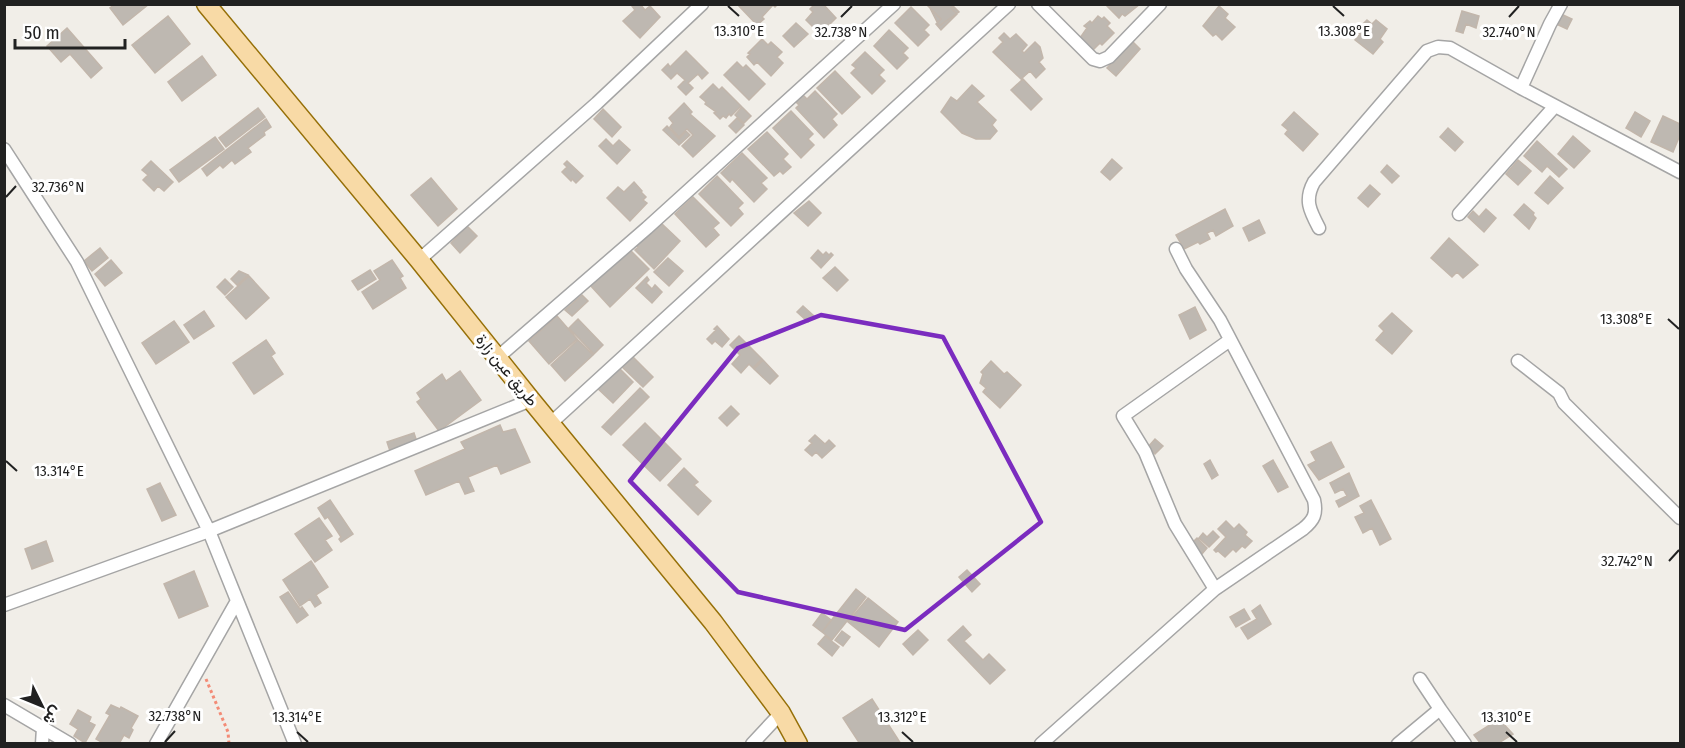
<svg xmlns="http://www.w3.org/2000/svg" width="1685" height="748" viewBox="0 0 1685 748" font-family="'Fira Sans Condensed',Vazirmatn,sans-serif">
<style>
.building{fill:#beb8b1;stroke:#c2b6ab;stroke-width:1.5}
.lines{fill:none;stroke-linecap:round;stroke-linejoin:round}
.minor-casing{stroke:#a5a5a5;stroke-width:15}
.primary-casing{stroke:#967008;stroke-width:21}
.path{stroke:#f38b76;stroke-width:3;stroke-dasharray:3 3;stroke-linecap:butt}
.minor{stroke:#fff;stroke-width:12}
.primary{stroke:#f8daa6;stroke-width:18}
.marked{fill:none;stroke:#7b2cbf;stroke-width:4.5;stroke-linejoin:round}
.ticks{fill:none;stroke:#212121;stroke-width:2}
.labels{text-anchor:middle;dominant-baseline:central;stroke-width:6;stroke-linejoin:round;paint-order:stroke}
.street-label{font-size:16px;fill:#212121;stroke:#fff}
.ticks-label{font-size:15px;text-anchor:middle;fill:#212121;stroke:#fff;stroke-width:6;stroke-linejoin:round;paint-order:stroke}
</style>
<rect width="100%" height="100%" fill="#f1eee8"/>
<path class="building" d="M115,4H149L123,25L110,8Z
M634,4H640L645,10L650,6L660,17L640,38L623,21L635,10L632,6Z
M737,4H778L775,7L773,5L762,17L764,19L757,25Z
M815,4H823L836,18L820,34L806,20L813,12L810,9Z
M926,4H956L951,8L957,14L941,30L936,24L941,19Z
M928,4H951L959,12L939,26Z
M1105,4H1140L1125,16L1122,14L1119,18Z
M1219,6L1228,14L1225,18L1235,27L1222,40L1216,34L1213,36L1203,26Z
M911,7L929,25L924,30L929,35L918,46L895,23Z
M1462,11L1479,16L1476,28L1466,24L1463,33L1456,31Z
M1561,14L1572,19L1567,29L1556,24Z
M168,16L190,44L155,73L132,45Z
M1098,16L1102,19L1104,17L1110,23L1107,26L1114,33L1102,45L1100,43L1093,50L1080,38L1087,28L1084,26L1090,21L1092,23Z
M1367,20L1372,24L1376,20L1387,29L1380,39L1383,42L1373,54L1355,40L1360,34L1356,31Z
M796,23L808,34L794,47L783,36Z
M67,28L102,68L91,78L70,54L61,62L47,46Z
M889,30L908,48L903,53L908,58L897,69L874,46Z
M1004,33L1010,39L1016,34L1027,45L1022,51L1024,53L1035,42L1040,47L1043,58L1039,62L1045,69L1036,78L1030,71L1021,79L993,52L1003,42L999,38Z
M762,39L768,45L771,42L782,52L777,57L783,63L771,76L757,62L754,65L747,57L750,54L748,53Z
M1132,41L1140,49L1116,76L1107,68Z
M686,51L708,73L702,79L698,74L688,83L693,88L686,95L678,87L685,80L677,73L671,79L662,70L668,64L670,67Z
M865,52L884,70L879,75L885,81L872,94L851,73L856,68L852,65Z
M202,56L216,75L182,101L168,82Z
M737,62L743,68L746,65L765,84L749,100L724,75Z
M835,71L860,97L842,114L817,88Z
M1023,79L1042,99L1031,110L1011,90Z
M713,84L719,90L722,87L741,106L731,116L729,114L726,118L723,116L720,119L714,113L716,112L705,104L706,102L700,97Z
M972,85L984,96L977,102L996,120L992,125L997,131L990,139H976L962,133L941,112L951,97L957,101Z
M815,91L837,114L832,119L837,125L824,138L796,108L799,105L796,102L803,95L807,99Z
M684,103L692,112L690,114L715,136L693,157L682,146L693,135L687,129L679,137L670,127L673,123L669,118Z
M742,107L751,116L744,123L735,115Z
M258,108L265,117L226,147L219,138Z
M603,109L621,127L612,137L594,119Z
M791,111L813,134L808,139L814,145L801,158L773,128Z
M1294,112L1318,134L1303,151L1285,134L1288,130L1282,125Z
M1635,112L1650,121L1641,137L1626,128Z
M1663,116L1680,124V135L1673,152L1651,142Z
M737,118L744,125L736,133L729,126Z
M266,119L271,127L264,132L265,135L248,148L251,152L235,164L232,160L223,168L220,165L207,176L202,169Z
M667,126L679,139L686,131L690,135L679,145L663,130Z
M1448,128L1463,142L1455,151L1440,137Z
M767,132L788,154L783,159L791,167L783,174L780,171L774,176L748,149Z
M1573,136L1590,151L1574,168L1558,154Z
M215,137L224,149L179,182L170,170Z
M606,139L613,146L619,140L630,150L617,164L599,146Z
M1537,141L1567,169L1559,177L1547,166L1542,172L1524,156Z
M742,153L767,178L761,183L767,189L754,202L732,179L730,182L721,173Z
M1112,159L1122,168L1110,180L1101,172Z
M1518,160L1531,171L1518,185L1506,174Z
M151,161L173,182L164,191L158,186L154,191L143,180L148,175L142,170Z
M567,161L583,176L576,183L572,179L571,181L562,172L567,167L564,164Z
M1387,165L1399,176L1392,183L1381,172Z
M717,176L743,203L738,208L743,214L731,226L699,194Z
M1550,176L1563,188L1548,204L1535,193Z
M431,178L457,209L438,226L411,195Z
M634,182L642,191L641,192L646,197L643,200L647,203L630,221L607,198L618,187L624,192Z
M1370,185L1380,194L1368,207L1358,198Z
M693,197L719,223L713,228L719,235L706,247L675,214Z
M809,201L821,213L808,226L794,213Z
M1524,204L1534,213L1533,215L1536,218L1529,229L1514,215Z
M1225,209L1233,226L1216,236L1213,230L1207,233L1210,239L1200,244L1198,242L1184,249L1176,235Z
M1486,209L1496,218L1484,232L1468,217L1473,211L1479,217Z
M1259,220L1265,233L1249,241L1243,228Z
M661,223L680,241L654,269L635,250L638,247L636,245L646,234L648,236Z
M467,226L477,236L460,253L451,243Z
M1449,238L1478,265L1463,278L1457,272L1452,277L1431,258Z
M100,248L108,258L92,271L84,261Z
M628,248L649,269L610,307L590,285Z
M818,250L823,255L826,252L829,255L831,253L833,255L821,268L811,258Z
M668,258L683,271L669,286L654,272Z
M111,260L122,273L105,286L95,274Z
M392,260L403,276L400,278L406,288L373,309L362,292L380,280L374,271Z
M835,267L848,280L837,291L823,278Z
M370,270L376,279L358,290L352,281Z
M239,271L248,275L237,285L231,279Z
M249,276L269,298L246,319L226,297Z
M647,277L649,280L646,283L652,289L655,285L662,292L652,303L636,288Z
M225,279L233,287L225,295L217,287Z
M582,295L588,301L572,316L565,310Z
M803,306L814,316L808,322L797,312Z
M1195,307L1206,330L1190,339L1179,315Z
M204,311L214,326L194,339L184,325Z
M1392,313L1412,331L1392,354L1376,340L1384,331L1379,326Z
M557,316L577,339L549,364L529,341Z
M578,319L603,345L594,354L569,328Z
M174,321L189,342L156,364L142,343Z
M717,326L729,339L722,347L715,341L712,344L707,339L716,330L714,329Z
M739,336L762,359L753,368L749,364L741,373L732,364L740,355L730,345Z
M266,340L275,353L271,356L283,374L254,394L233,363Z
M578,340L593,355L565,381L551,365Z
M629,353L653,377L643,387L619,364Z
M763,360L778,376L770,384L754,369Z
M991,361L1004,374L1007,372L1021,385L1000,408L983,392L986,388L980,383L983,374L981,372Z
M616,365L633,382L613,403L595,386Z
M460,371L481,400L439,431L417,402L421,399L417,393L442,374L446,381Z
M640,388L649,397L611,435L602,427Z
M731,406L739,414L727,426L719,418Z
M645,423L681,459L660,481L623,445Z
M500,425L503,432L515,429L530,462L501,474L497,465L468,477L474,491L465,494L459,481L426,495L415,471L465,449L461,442Z
M414,433L417,442L390,451L387,442Z
M815,435L825,444L829,440L835,446L822,458L816,452L812,456L805,450L812,443L809,441Z
M1155,439L1163,446L1155,454L1148,447Z
M1331,442L1344,467L1319,480L1308,465L1316,461L1311,452Z
M1210,460L1218,475L1212,479L1204,464Z
M1273,460L1288,487L1278,492L1263,466Z
M684,468L698,482L694,485L711,501L698,515L668,485Z
M1349,473L1359,496L1339,507L1336,501L1347,496L1343,489L1335,493L1330,483Z
M160,483L176,515L162,521L147,489Z
M330,500L353,534L341,542L339,539L341,537L328,517L325,519L318,508Z
M1371,500L1391,539L1380,545L1372,528L1363,533L1355,517L1364,513L1360,506Z
M319,518L332,536L325,540L332,550L315,562L295,534Z
M1226,521L1234,529L1239,524L1247,532L1245,535L1252,541L1245,548L1242,546L1236,552L1233,549L1225,557L1218,551L1216,552L1214,550L1226,537L1218,529Z
M1213,531L1219,537L1209,547L1199,538L1203,533L1207,537Z
M1197,538L1207,548L1202,554L1191,544Z
M46,541L53,561L32,569L25,549Z
M311,561L328,587L316,595L321,603L315,607L310,599L300,606L283,580Z
M967,570L980,584L972,592L959,577Z
M194,571L208,606L179,618L164,584Z
M856,589L866,597L832,640L822,632Z
M288,592L300,609L302,607L308,615L297,623L280,597Z
M868,598L898,622L879,647L848,622Z
M1260,605L1271,624L1248,639L1241,628L1257,619L1252,611Z
M1244,609L1250,619L1236,627L1230,617Z
M822,613L831,620L822,632L813,625Z
M963,626L971,635L964,641L983,660L989,654L1005,670L990,684L948,640Z
M918,630L928,640L913,655L903,644Z
M842,631L850,637L843,646L835,640Z
M825,636L839,647L832,656L818,644Z
M872,699L901,744H860L843,718Z
M111,705L120,709L121,707L138,716L131,728L133,730L129,738L124,735L119,744H105L96,739L110,715L106,713Z
M78,710L91,717L89,722L95,725L85,743L74,736L78,729L70,724Z
M1499,719L1513,734L1497,744H1481L1474,735Z"/>
<g class="lines">
<g class="minor-casing">
<path id="minor" d="M1038,4L1093,59L1100,61L1109,57L1160,4
M1561,4L1550,24L1521,88L1680,172
M4,149L77,262L209,531L295,744
M1459,214L1555,106
M1319,228C1310,211 1304,200 1314,182L1427,51L1438,47L1450,48L1521,88
M419,260L597,103L702,4
M497,358L647,228L894,4
M1518,361L1559,393L1564,403L1680,518
M551,423L1009,4
M1215,589L1175,524L1145,452L1123,416L1230,340
M4,605L209,531L531,400
M1420,679L1440,709
M4,705L70,744
M42,744L43,728
M156,744L237,601
M752,744L781,713
M1041,744L1215,589L1303,529C1314,520 1317,514 1314,500L1220,320L1186,269L1176,249
M1398,744L1440,709L1465,744"/>
</g>
<g class="primary-casing">
<path id="primary" d="M206,4L419,260L531,400L713,622L781,713L798,744"/>
</g>
<path class="path" d="M206,679L228,732L229,744"/>
<use href="#minor" class="minor"/>
<use href="#primary" class="primary"/>
</g>
<path class="marked" d="M821,315L943,337L1041,522L905,630L738,592L630,481L738,348Z"/>
<path class="ticks" d="M728,6L739,16M1333,6L1344,16M841,17L852,6M1509,17L1519,6M6,197L16,186M1668,319L1679,329M6,461L17,471M1669,561L1679,550M297,732L308,742M902,732L913,742M1506,732L1517,742M165,742L175,731"/>
<g class="labels">
<g class="street-label">
<text transform="translate(507 370) rotate(51)">طريق عين زارة</text>
</g>
</g>
<g class="ticks-label">
<text x="739" y="36">13.310°E</text>
<text x="1344" y="36">13.308°E</text>
<text x="841" y="37">32.738°N</text>
<text x="1509" y="37">32.740°N</text>
<text x="58" y="192">32.736°N</text>
<text x="1626" y="324">13.308°E</text>
<text x="59" y="476">13.314°E</text>
<text x="1627" y="566">32.742°N</text>
<text x="175" y="721">32.738°N</text>
<text x="297" y="722">13.314°E</text>
<text x="902" y="722">13.312°E</text>
<text x="1506" y="722">13.310°E</text>
</g>
<rect width="1685" height="748" fill="none" stroke="#212121" stroke-width="12"/>
<g transform="translate(42 706) rotate(133)" stroke="#ffffff" stroke-width="4.5" paint-order="stroke">
<path d="M0-4.5L10 22L0 15L-10 22Z" fill="#212121"/>
<text y="-9" font-size="16" font-weight="bold" text-anchor="middle" fill="#212121">ش</text>
</g>
<path d="M15 39v9h110v-9" fill="none" stroke="#212121" stroke-width="3"/>
<text x="24" y="39" font-size="18" fill="#212121" stroke="#ffffff" stroke-width="4.5" paint-order="stroke">50 m</text>
</svg>
